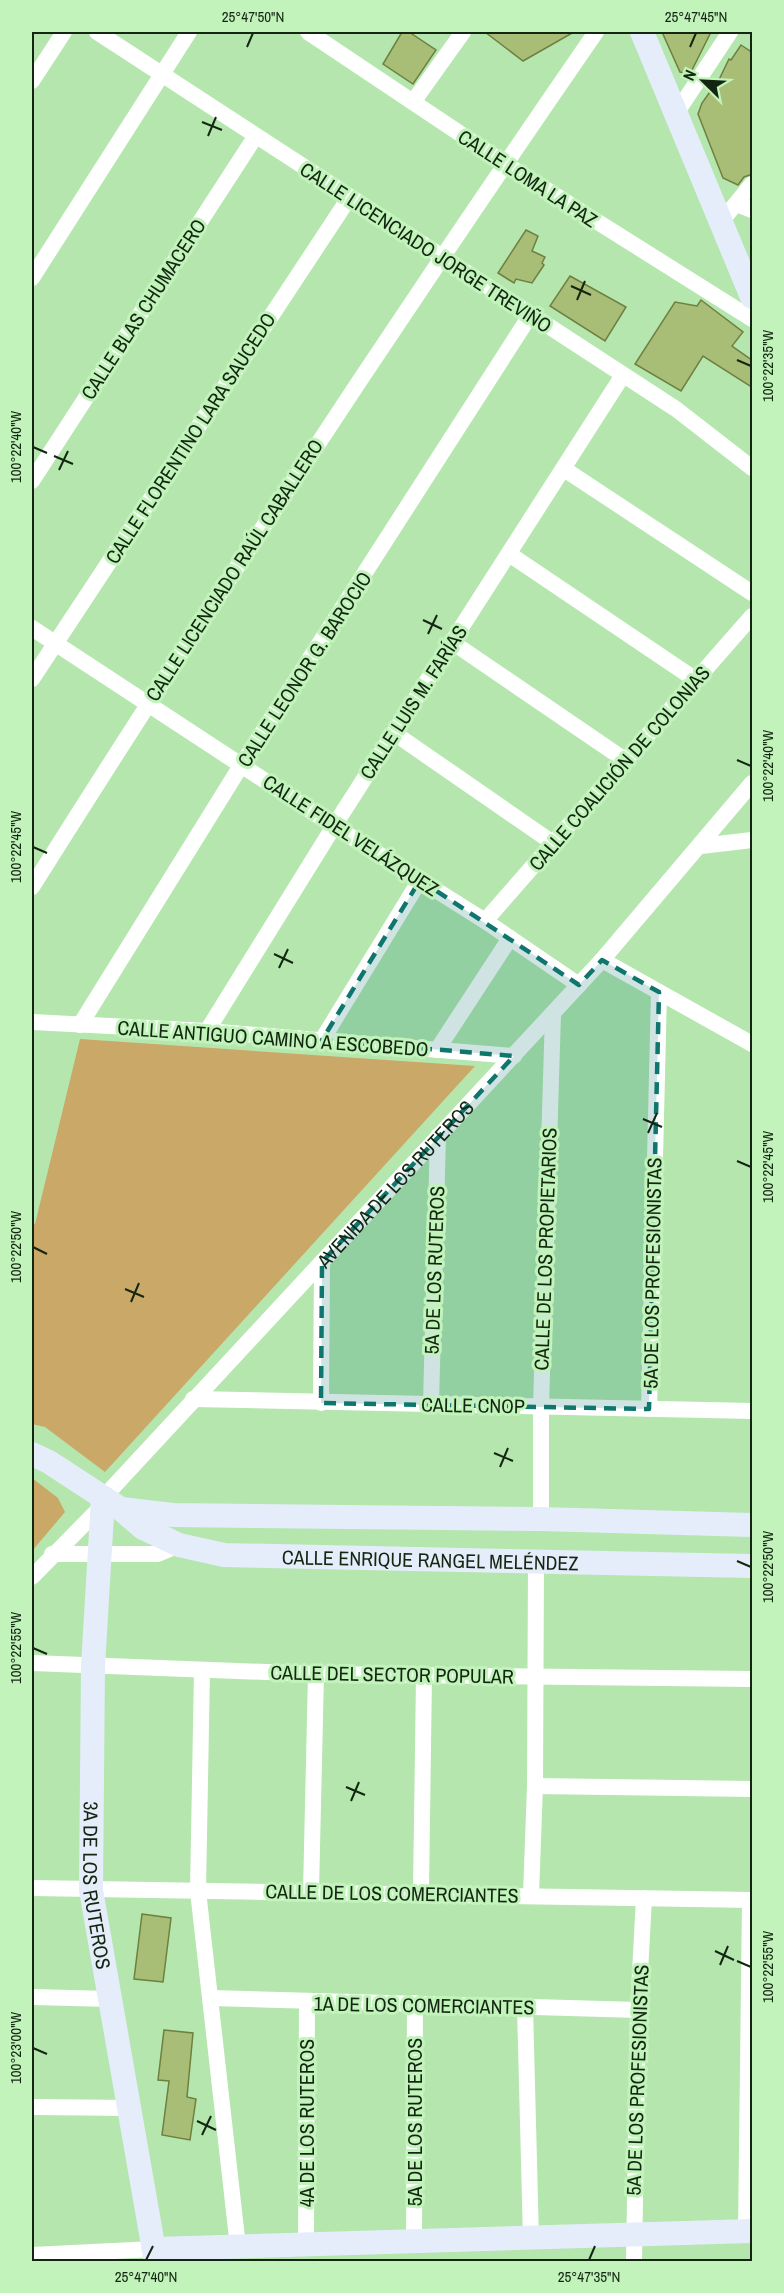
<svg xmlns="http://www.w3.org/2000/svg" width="784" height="2293" viewBox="0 0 784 2293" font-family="'Archivo Narrow',sans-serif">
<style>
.green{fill:#caa868}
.building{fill:#a8bd76;stroke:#6e8040;stroke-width:1.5}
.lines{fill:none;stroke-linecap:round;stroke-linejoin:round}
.street{stroke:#fff;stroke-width:16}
.secondary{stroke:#e5edfb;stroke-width:24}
.marked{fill:#0f766e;fill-opacity:0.2;stroke:#0f766e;stroke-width:4.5;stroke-dasharray:12 8;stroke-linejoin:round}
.ticks{fill:none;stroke:#132611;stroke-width:2}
.labels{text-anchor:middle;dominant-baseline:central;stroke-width:6;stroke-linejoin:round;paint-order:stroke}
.street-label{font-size:20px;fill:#132611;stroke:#c1f3bb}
.neatline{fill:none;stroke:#132611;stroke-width:2}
.ticks-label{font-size:15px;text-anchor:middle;fill:#132611}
</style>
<rect width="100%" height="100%" fill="#b4e6ae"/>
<path class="green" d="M80,1039L475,1066L105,1472L45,1427L32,1424V1223L35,1224Z
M32,1478L58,1498L65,1512L32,1551Z"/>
<path class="building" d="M402,32H409L436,50L413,84L383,64Z
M485,32H574L523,61Z
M662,32H711L690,74L680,72Z
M741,45L753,53V174L744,177L738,185L723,178L698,114L702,103L712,89L714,90L729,59L731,60Z
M526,230L538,236L532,251L545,257L542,263L544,265L532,283L516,279L514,283L498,273Z
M570,276L626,307L605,341L550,306Z
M701,300L743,332L732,346L753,361V388L703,356L681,391L635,364L675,302L697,306Z
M142,1914L171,1918L163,1982L134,1979Z
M164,2030L193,2033L187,2097L196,2099L190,2140L162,2135L169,2081L158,2080Z"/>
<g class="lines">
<g class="street">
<path d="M97,32L676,409L752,468"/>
<path d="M308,32L504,163L752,319"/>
<path d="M32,81L64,32"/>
<path d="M413,102L463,32"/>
<path d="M675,115L730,32"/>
<path d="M737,204L752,210"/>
<path d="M720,223L752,184"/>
<path d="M32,278L189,32"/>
<path d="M564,469L752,593"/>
<path d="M32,481L255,137"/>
<path d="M509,554L696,680"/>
<path d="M32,628L334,826L485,921L579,985"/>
<path d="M452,642L625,760"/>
<path d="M32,679L349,198"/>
<path d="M394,733L553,843"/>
<path d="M701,846L752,840"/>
<path d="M32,887C214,598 402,313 596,32"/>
<path d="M485,921L752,616"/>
<path d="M602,960L752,1044"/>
<path d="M32,1022L207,1031L514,1056"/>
<path d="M80,1025L242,764L531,314"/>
<path d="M207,1031L334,826L623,375"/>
<path d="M322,1040L420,880"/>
<path d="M437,1050L510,938"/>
<path d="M193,1399L752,1411"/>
<path d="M321,1403L322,1262"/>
<path d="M431,1404L438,1136"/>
<path d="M649,1409L659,992"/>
<path id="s1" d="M103,1498L602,960L752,783"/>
<path d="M541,1519V1407L553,1014"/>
<path d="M52,1554H158L179,1545"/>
<path d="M32,1577L101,1507"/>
<path d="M32,1663L316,1674L752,1679"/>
<path d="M202,1671L198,1891L238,2247"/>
<path d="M535,1786L752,1789"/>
<path d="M32,1888L752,1900"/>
<path d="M311,1892L316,1674"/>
<path d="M421,1892L424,1676"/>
<path d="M531,1895L535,1786L536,1562"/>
<path d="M32,1997L111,1999"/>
<path d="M210,1998L638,2010"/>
<path d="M525,2007L531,2239"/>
<path d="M32,2107L130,2108"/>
<path d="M746,2232L750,1900"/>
<path d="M414,2242L415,2003"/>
<path d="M306,2245L307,2002"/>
<path d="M32,2255L154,2249"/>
<path d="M634,2262L638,2010L644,1898"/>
</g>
<g class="secondary">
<path d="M642,32L752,297"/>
<path id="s2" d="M32,1454L49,1462L121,1509L143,1528L179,1545L224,1555L752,1566"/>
<path id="s3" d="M103,1498L93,1666L91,1890L156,2262"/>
<path d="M121,1509L173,1515L541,1519L752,1525"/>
<path d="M154,2249L752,2231"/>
</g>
</g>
<path class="marked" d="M420,880L579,985L602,960L659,992L649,1409L321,1403L322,1262L514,1056L322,1040Z"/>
<path class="ticks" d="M247,47L253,33M690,47L696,33M202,122L222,130M208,136L216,117M571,286L591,295M577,300L585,281M737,360L751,366M33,447L47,453M54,456L73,464M59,470L68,451M423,620L442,629M428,634L437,615M737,760L751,766M33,847L47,853M274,954L293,963M279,968L288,949M643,1119L662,1127M648,1133L657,1113M737,1161L751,1167M33,1247L47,1254M125,1289L144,1297M131,1302L139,1283M494,1453L513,1461M500,1467L508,1448M737,1561L751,1567M33,1648L47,1654M346,1787L365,1795M351,1801L359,1782M715,1951L734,1960M737,1961L751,1967M720,1965L728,1946M33,2048L47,2054M197,2121L216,2130M202,2135L211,2116M146,2260L153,2246M589,2260L595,2246"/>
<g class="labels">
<g class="street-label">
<text transform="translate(528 178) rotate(33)">CALLE LOMA LA PAZ</text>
<text transform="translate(426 247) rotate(33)">CALLE LICENCIADO JORGE TREVIÑO</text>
<text transform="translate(143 309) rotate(-57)">CALLE BLAS CHUMACERO</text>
<text transform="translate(190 438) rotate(-57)">CALLE FLORENTINO LARA SAUCEDO</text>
<text transform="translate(234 570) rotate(-57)">CALLE LICENCIADO RAÚL CABALLERO</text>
<text transform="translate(304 669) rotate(-57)">CALLE LEONOR G. BAROCIO</text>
<text transform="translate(413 702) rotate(-57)">CALLE LUIS M. FARÍAS</text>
<text transform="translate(619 768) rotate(-49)">CALLE COALICIÓN DE COLONIAS</text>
<text transform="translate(351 835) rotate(33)">CALLE FIDEL VELÁZQUEZ</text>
<text transform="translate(273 1038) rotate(4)">CALLE ANTIGUO CAMINO A ESCOBEDO</text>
<text stroke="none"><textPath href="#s1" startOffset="429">AVENIDA DE LOS RUTEROS</textPath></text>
<text transform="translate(545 1249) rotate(-88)">CALLE DE LOS PROPIETARIOS</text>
<text transform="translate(434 1270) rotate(-88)">5A DE LOS RUTEROS</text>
<text transform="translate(652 1273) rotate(-89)">5A DE LOS PROFESIONISTAS</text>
<text transform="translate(473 1405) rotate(1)">CALLE CNOP</text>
<text stroke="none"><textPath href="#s2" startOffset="426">CALLE ENRIQUE RANGEL MELÉNDEZ</textPath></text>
<text transform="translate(392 1674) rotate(1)">CALLE DEL SECTOR POPULAR</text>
<text stroke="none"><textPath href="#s3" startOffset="388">3A DE LOS RUTEROS</textPath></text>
<text transform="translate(392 1893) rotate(1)">CALLE DE LOS COMERCIANTES</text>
<text transform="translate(424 2005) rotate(1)">1A DE LOS COMERCIANTES</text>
<text transform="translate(637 2080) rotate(-88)">5A DE LOS PROFESIONISTAS</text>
<text transform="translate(414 2122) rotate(-90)">5A DE LOS RUTEROS</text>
<text transform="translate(306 2123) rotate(-90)">4A DE LOS RUTEROS</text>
</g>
</g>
<rect width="784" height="2293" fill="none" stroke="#c1f3bb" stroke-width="66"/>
<g transform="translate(703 81) rotate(294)" stroke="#c1f3bb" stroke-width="4.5" paint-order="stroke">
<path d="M0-4.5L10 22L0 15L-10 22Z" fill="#132611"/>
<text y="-9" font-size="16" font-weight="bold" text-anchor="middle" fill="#132611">N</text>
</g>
<rect x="33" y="33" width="718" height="2227" class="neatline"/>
<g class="ticks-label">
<text x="253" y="22">25°47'50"N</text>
<text x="696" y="22">25°47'45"N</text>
<text transform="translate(768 366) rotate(-90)" y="5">100°22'35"W</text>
<text transform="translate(16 447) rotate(-90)" y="5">100°22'40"W</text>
<text transform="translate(768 766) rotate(-90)" y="5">100°22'40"W</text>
<text transform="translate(16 847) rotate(-90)" y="5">100°22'45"W</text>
<text transform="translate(768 1167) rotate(-90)" y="5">100°22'45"W</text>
<text transform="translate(16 1247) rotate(-90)" y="5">100°22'50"W</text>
<text transform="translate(768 1567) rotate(-90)" y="5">100°22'50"W</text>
<text transform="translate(16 1648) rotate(-90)" y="5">100°22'55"W</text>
<text transform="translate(768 1967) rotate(-90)" y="5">100°22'55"W</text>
<text transform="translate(16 2048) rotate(-90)" y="5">100°23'00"W</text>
<text x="146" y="2282">25°47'40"N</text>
<text x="589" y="2282">25°47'35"N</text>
</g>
</svg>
